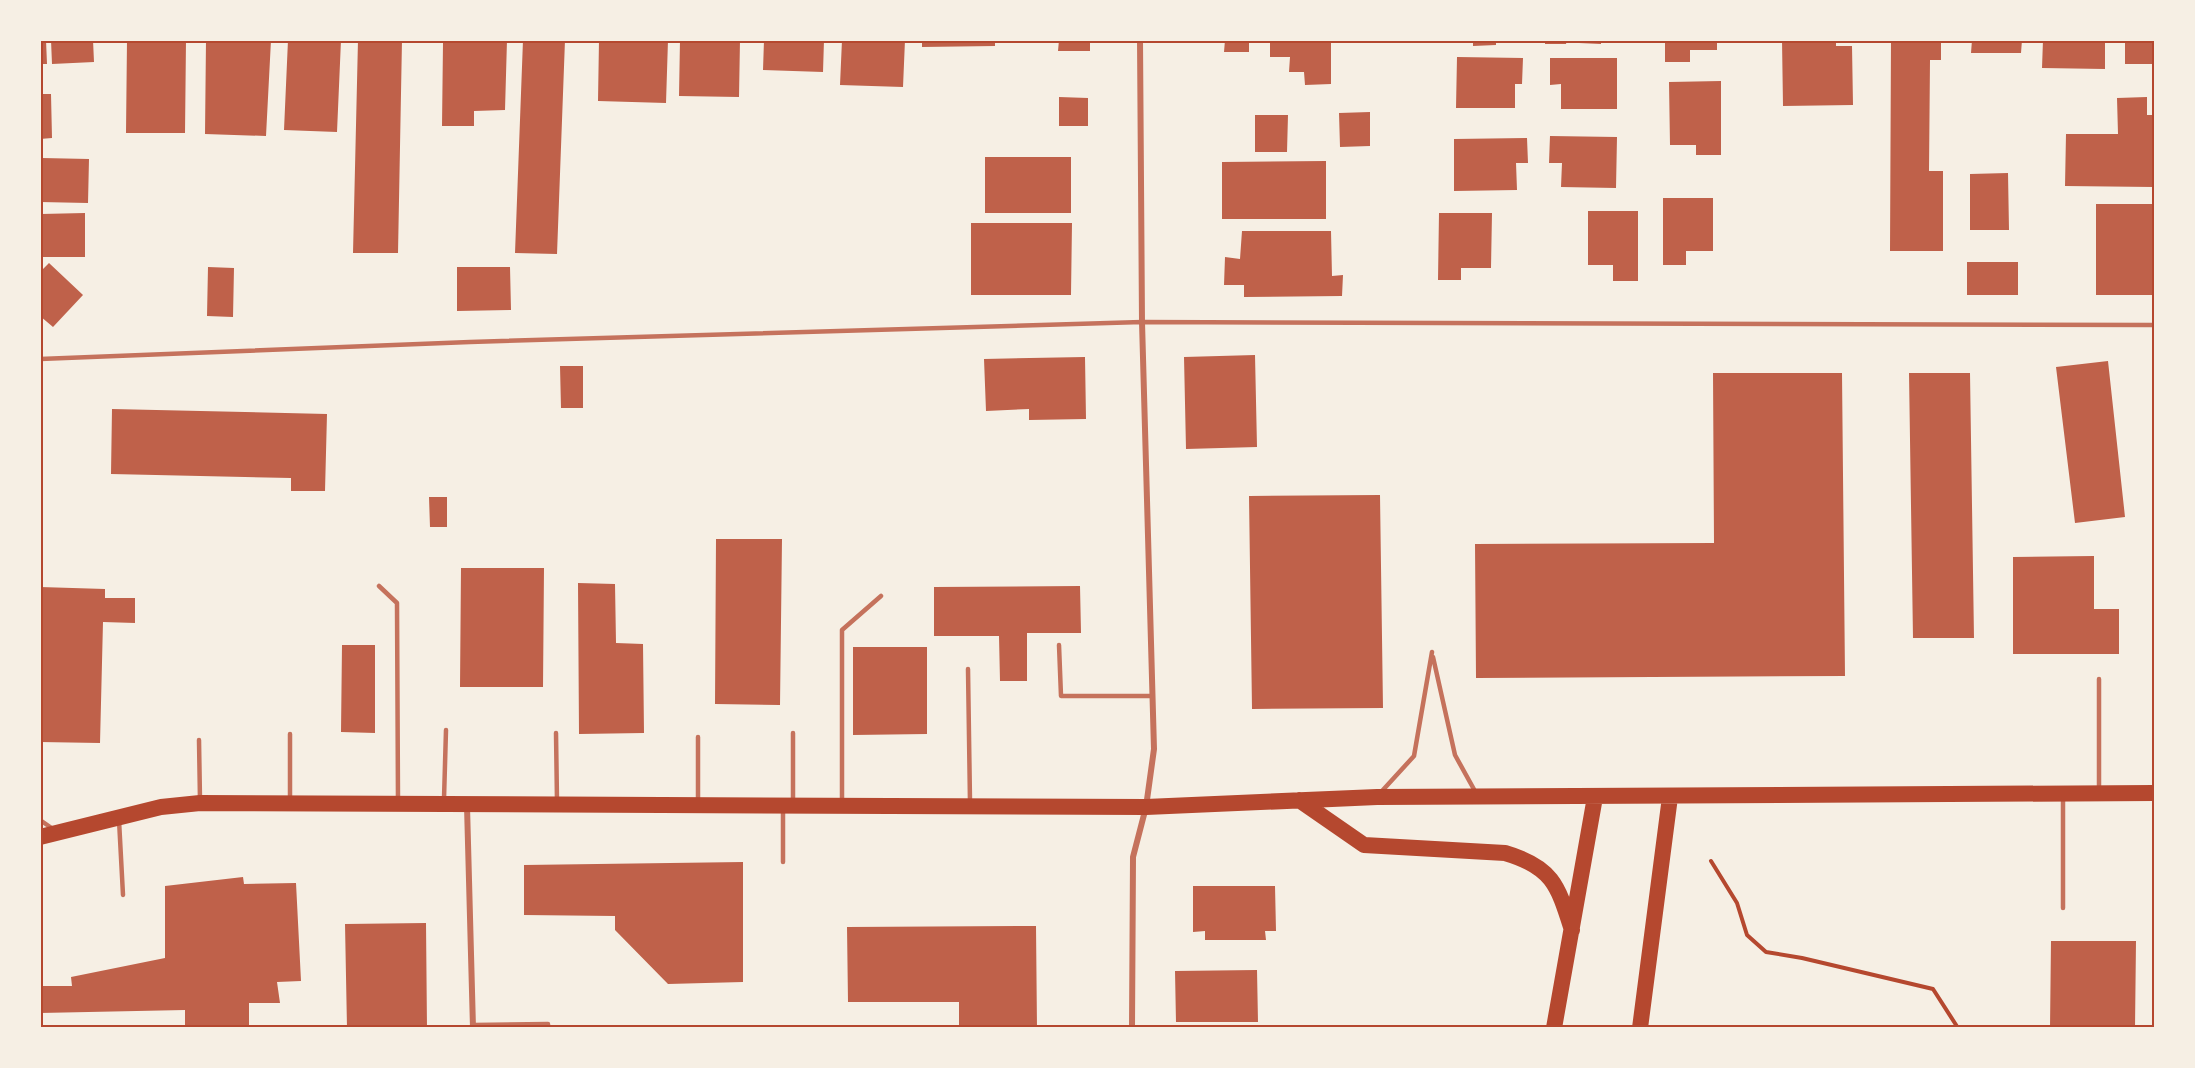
<svg xmlns="http://www.w3.org/2000/svg" width="2195" height="1068" viewBox="0 0 2195 1068" font-family="'Titillium Web',sans-serif">
<style>
.building{fill:#bf614a}
.lines{fill:none;stroke-linecap:round;stroke-linejoin:round}
.path{stroke:#b5482f;stroke-width:4}
.service{stroke:#c5725c;stroke-width:4.5}
.minor{stroke:#c5725c;stroke-width:6}
.trunk{stroke:#b5482f;stroke-width:16}
.neatline{fill:none;stroke:#b5482f;stroke-width:2}
</style>
<rect width="100%" height="100%" fill="#f6efe4"/>
<path class="building" d="M40,40H46L47,64H40Z
M51,40H93L94,62L52,64Z
M127,40H186L185,133H126Z
M206,40H271L266,136L205,134Z
M288,40H341L337,132L284,130Z
M358,40H402L398,253H353Z
M458,40H507L505,110L474,111V126H442L443,43L458,42Z
M523,40H565L557,254L515,253Z
M599,40H668L666,103L598,101Z
M680,40H740L739,97L679,96Z
M764,40H824L823,72L763,70Z
M842,40H905L903,87L840,85Z
M922,40H995V46L922,47Z
M1059,40H1090V51H1058Z
M1225,40H1249V52H1224Z
M1270,40H1331V84L1305,85L1304,72H1289L1290,57H1270Z
M1473,40H1496V45L1473,46Z
M1545,40H1567L1566,44H1545Z
M1579,40H1601V44L1579,43Z
M1665,40H1717V50H1690V62H1665Z
M1782,40H1836V46H1852L1853,105L1783,106Z
M1891,40H1941V60H1930L1929,171H1943V251H1890Z
M1972,40H2022L2021,53H1971Z
M2043,40H2105V69L2042,68Z
M2125,40H2154V64H2125Z
M1457,57L1523,58L1522,84H1515V108H1456Z
M1550,58H1617V109H1561V84L1550,85Z
M1721,81V155H1696V145H1670L1669,82Z
M40,94H51L52,138L40,139Z
M1059,97L1088,98V126H1059Z
M2147,97V115H2154L2153,187L2065,186L2066,134H2118L2117,98Z
M1370,112V146L1340,147L1339,113Z
M1255,115H1288L1287,152H1255Z
M1550,136L1617,137L1616,188L1561,187L1562,163H1549Z
M1527,138L1528,163H1516L1517,190L1454,191V139Z
M985,157H1071V213H985Z
M42,158L89,159L88,203L40,202Z
M1326,161V219H1222V162Z
M2008,173L2009,230H1970V174Z
M1663,198H1713V251H1686V265H1663Z
M2096,204H2154V295H2096Z
M1588,211H1638V281H1613V265H1588Z
M85,213V257H41V214Z
M1439,213H1492L1491,268H1461V280H1438Z
M971,223H1072L1071,295H971Z
M1242,231H1331L1332,276L1343,275L1342,296L1244,297V285H1224L1225,257L1240,259Z
M1967,262H2018V295H1967Z
M49,263L83,295L53,327L40,316V272Z
M208,267L234,268L233,317L207,316Z
M457,267H510L511,310L457,311Z
M1255,355L1257,447L1186,449L1184,357Z
M1085,357L1086,419L1029,420V409L986,411L984,359Z
M2108,361L2125,517L2075,523L2056,367Z
M560,366H583V408H561Z
M1713,373H1842L1845,676L1476,678L1475,544L1714,543Z
M1909,373H1970L1974,638H1913Z
M112,409L327,414L325,491H291V478L111,474Z
M1380,495L1383,708L1252,709L1249,496Z
M429,497H447V527H430Z
M716,539H782L780,705L715,704Z
M2094,556V609H2119V654H2013V557Z
M461,568H544L543,687H460Z
M578,583L615,584L616,643L643,644L644,733L579,734Z
M1080,586L1081,633H1027V681H1000L999,636H934V587Z
M40,587L105,589V598H135V623L103,622L100,743L40,742Z
M342,645H375V733L341,732Z
M853,647H927V734L853,735Z
M743,862V982L668,984L615,930V916L524,915V865Z
M243,877L244,884L296,883L301,981L277,982L280,1003H249V1028H185V1010L40,1013V986H72L71,977L165,958V886Z
M1193,886H1275L1276,931H1265L1266,940H1205V931L1193,932Z
M426,923L427,1028H347L345,924Z
M1036,926L1037,1028H959V1002H848L847,927Z
M2051,941H2136L2135,1028H2050Z
M1257,970L1258,1022H1176L1175,971Z"/>
<g class="lines">
<path class="path" d="M1711,861L1737,903L1747,935L1766,952L1802,958L1933,989L1958,1028"/>
<path class="service" d="M40,359L470,342L1142,322L2154,325
M379,586L397,603L398,801
M1059,645L1061,696H1152
M1433,657L1455,755L1476,793
M968,669L970,802
M2099,679V791
M556,733L557,801
M793,733V802
M290,734V801
M698,737V803
M199,740L200,800
M1382,791L1414,756L1432,652
M2063,797V908
M444,799L446,730
M842,802V630L881,596
M783,808V862
M40,820L53,829
M119,820L123,895
M473,1025L548,1024V1028"/>
<path class="minor" d="M467,806L473,1028
M1132,1028L1133,857L1146,807L1154,749L1142,322L1140,40"/>
<path class="trunk" d="M1299,800L1364,845L1505,853C1553,867 1558,886 1572,930
M40,837L161,807L200,803L1146,807L1377,797L2154,793
M1554,1028L1595,797
M1640,1028L1670,797"/>
</g>
<rect width="2195" height="1068" fill="none" stroke="#f6efe4" stroke-width="84"/>
<rect x="42" y="42" width="2111" height="984" class="neatline"/>
</svg>
